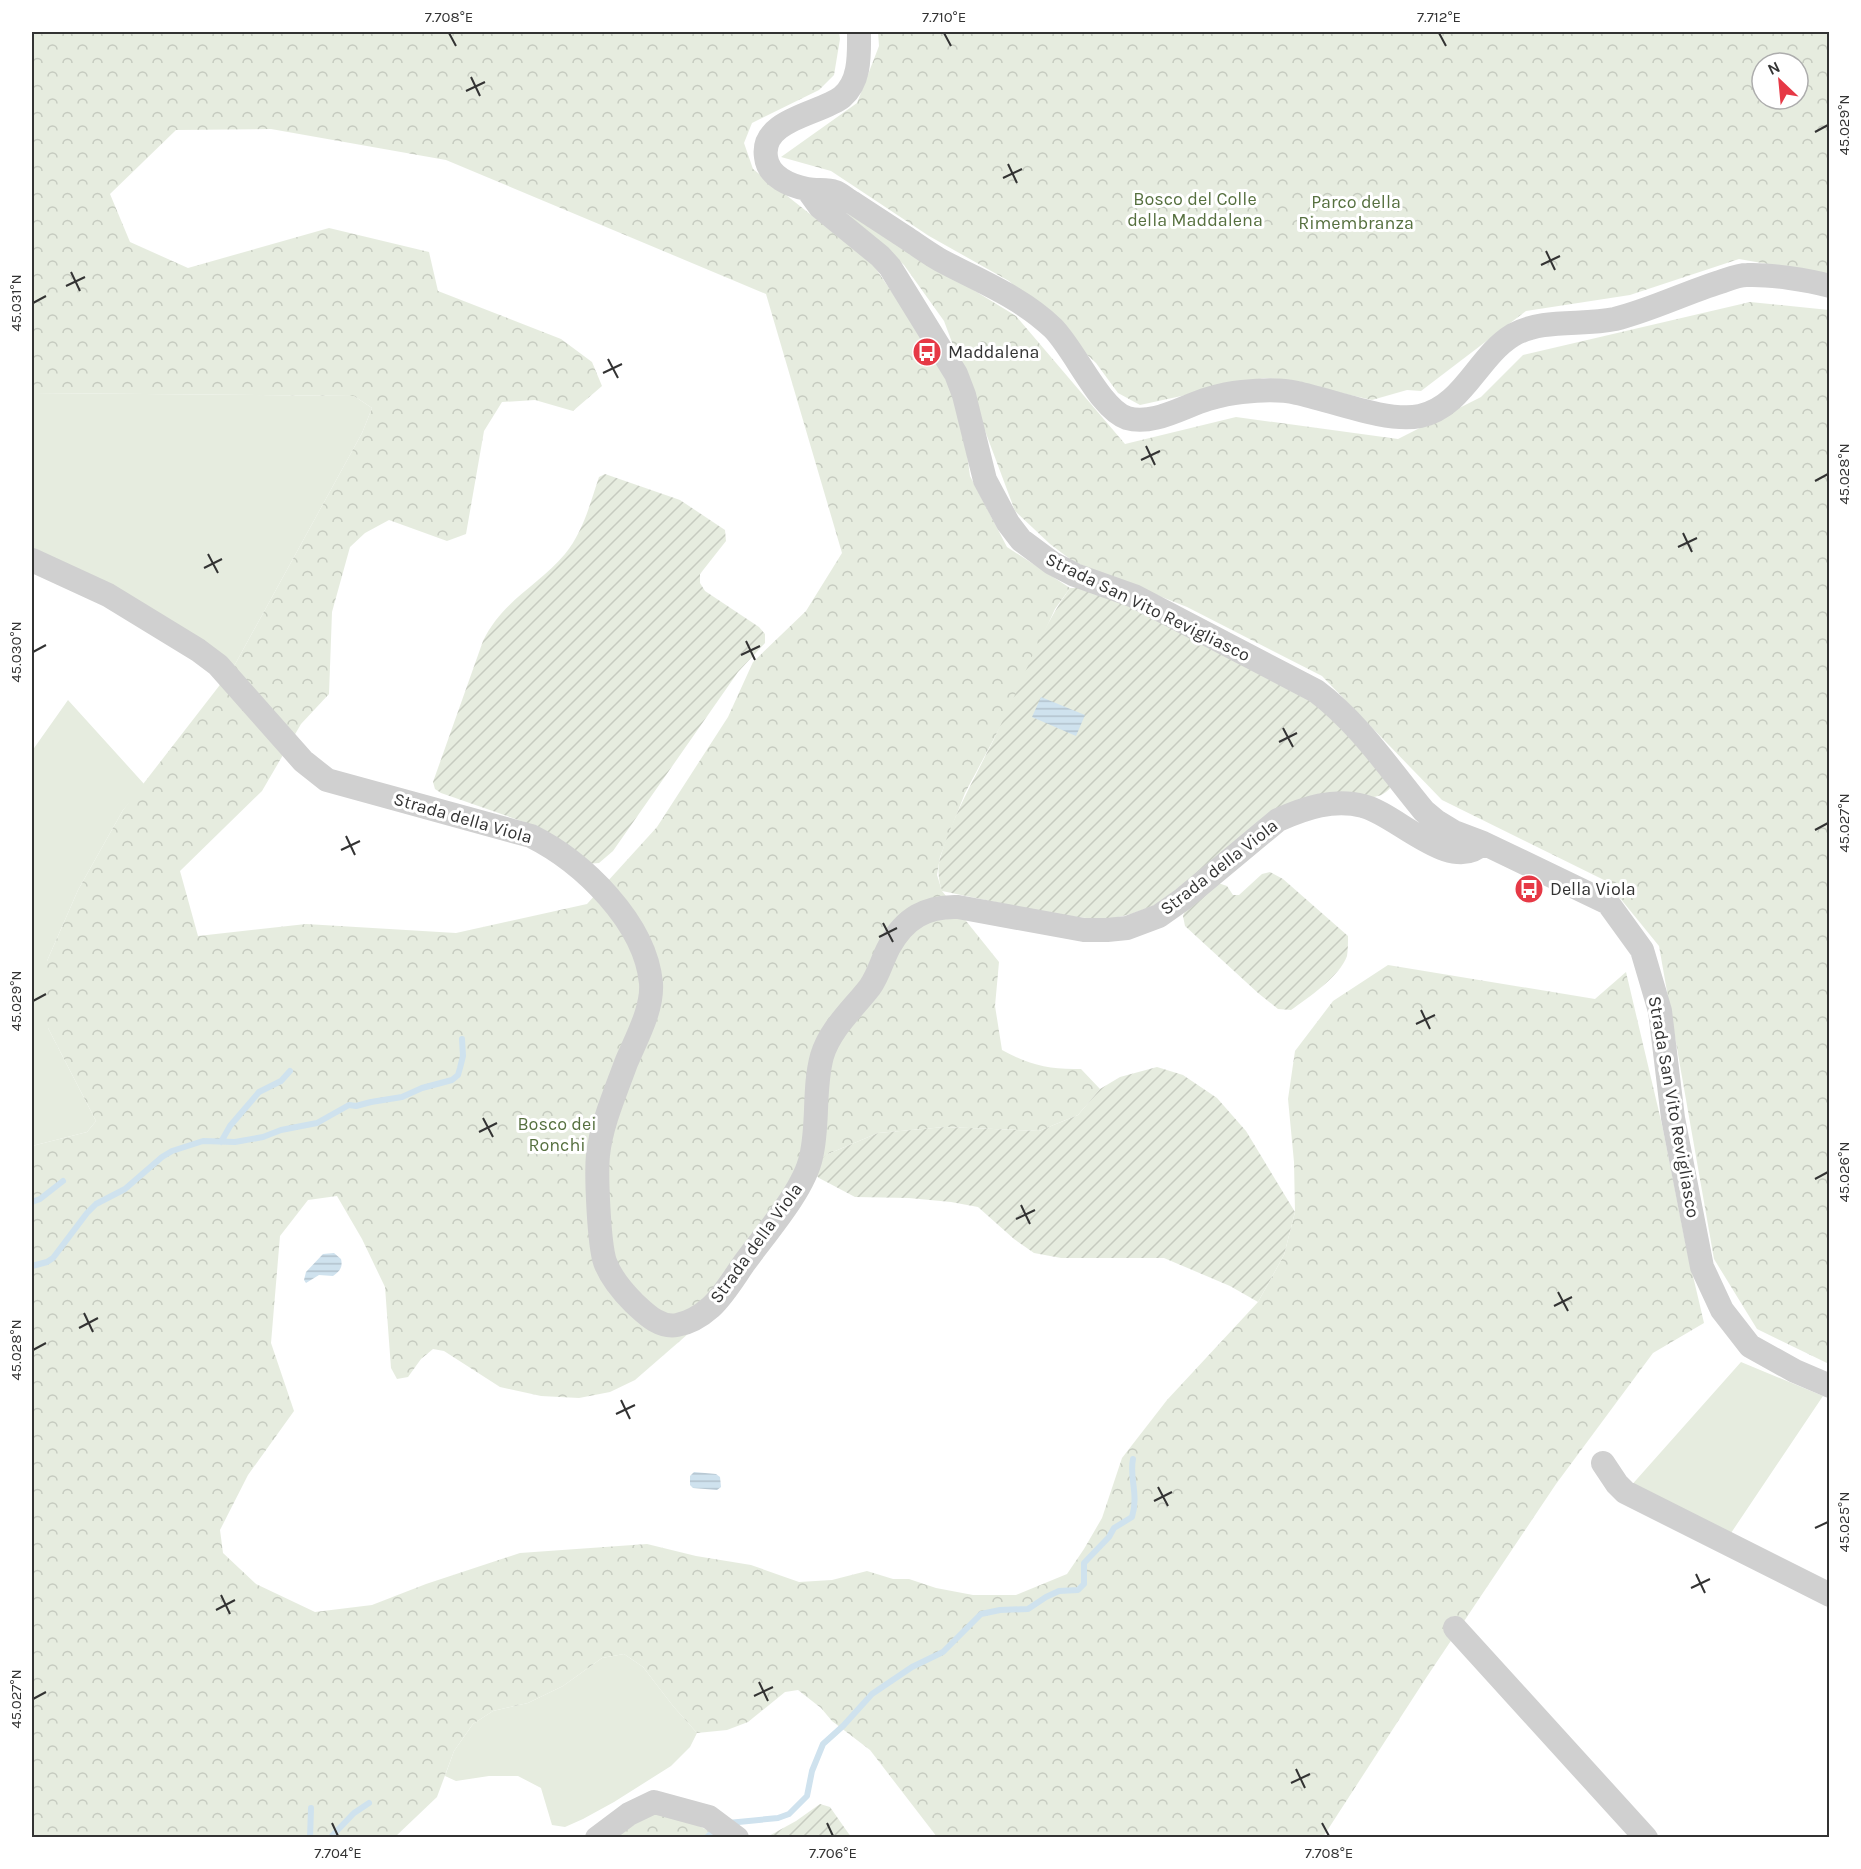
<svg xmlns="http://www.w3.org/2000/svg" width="1861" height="1869" viewBox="0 0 1861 1869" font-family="Karla,sans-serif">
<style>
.grass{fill:#e6ecdf}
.forest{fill:url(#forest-crowns);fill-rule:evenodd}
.garden{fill:url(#garden-furrows)}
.water{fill:url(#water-rules)}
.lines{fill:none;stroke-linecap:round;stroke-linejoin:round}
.stream{stroke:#cfe2ee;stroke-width:6}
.minor{stroke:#d0d0d0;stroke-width:24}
.ticks{fill:none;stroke:#333;stroke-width:2}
.labels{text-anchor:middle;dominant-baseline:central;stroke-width:6;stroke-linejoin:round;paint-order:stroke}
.park-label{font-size:18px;fill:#56703f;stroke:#fff}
.poi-label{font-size:18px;fill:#333;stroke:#fff;text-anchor:start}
.street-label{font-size:18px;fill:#333;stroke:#fff}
.neatline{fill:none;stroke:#333;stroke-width:2}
.ticks-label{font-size:15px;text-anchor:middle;fill:#333}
</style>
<defs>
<pattern id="forest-crowns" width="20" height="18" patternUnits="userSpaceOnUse" patternTransform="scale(1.5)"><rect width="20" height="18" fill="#e6ecdf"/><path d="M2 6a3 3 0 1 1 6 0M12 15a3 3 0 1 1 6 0" fill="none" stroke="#c6cbc0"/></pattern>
<pattern id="garden-furrows" width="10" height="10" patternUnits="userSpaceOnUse" patternTransform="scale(1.5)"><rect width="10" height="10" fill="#e6ecdf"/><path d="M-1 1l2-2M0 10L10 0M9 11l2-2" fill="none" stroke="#c6cbc0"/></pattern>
<pattern id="water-rules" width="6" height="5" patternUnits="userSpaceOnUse" patternTransform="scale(1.5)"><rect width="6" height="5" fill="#cfe2ee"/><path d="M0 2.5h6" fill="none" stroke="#b2c2cd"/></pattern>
</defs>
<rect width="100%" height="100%" fill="#fff"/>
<path class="grass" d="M32,393L354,396L372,408L362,433L233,668L32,550Z
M68,700L145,785L123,810L78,890L47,961L48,1028L96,1121L87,1132L32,1146V751Z
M1741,1362L1823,1396L1729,1536L1629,1488Z
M624,1654L643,1667L673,1706L697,1733L690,1747L671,1766L614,1802L583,1819L565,1827L552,1825L541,1788L518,1776H489L456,1781L445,1776L454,1751L473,1724L493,1711L528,1703L563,1686L602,1658Z"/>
<path class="forest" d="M32,32H839L840,39L834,75L819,90L752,123L744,143L753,169L872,263L943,367L963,424L970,476L1007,547L1070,588L1055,609L1005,718L965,793L940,857L937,875L942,891L999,962L995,1006L1002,1050C1029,1065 1050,1070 1081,1069L1100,1089L1078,1115L1039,1131L945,1127L878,1133L828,1154L696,1327L635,1380L610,1392L579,1398L541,1396L500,1387L444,1351L433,1349L421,1359L408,1377L397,1379L391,1368L385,1287L362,1239L337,1196L308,1200L280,1236L271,1343L294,1411L248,1475L220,1530L223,1553L256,1584L315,1612L372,1605L426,1584L520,1553L647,1544L696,1556L751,1565L799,1582L832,1580L867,1571L893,1579H909L936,1588L973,1595H1016L1067,1574L1084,1549L1102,1518L1122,1458L1167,1400L1258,1302L1284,1255L1295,1212L1294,1162L1288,1099L1295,1051L1333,1001L1388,965L1595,999L1626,972L1663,1129L1686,1246L1704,1323L1653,1353L1556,1484L1426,1678L1323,1837H937L870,1750L832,1721L821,1708L798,1690L785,1692L748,1722L727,1730L697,1733L673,1706L643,1667L624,1654L602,1658L563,1686L528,1703L493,1711L473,1724L454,1751L437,1797L395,1837H32V1146L87,1132L96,1121L48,1028L43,992L47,961L78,890L123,810L233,668L362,433L372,408L354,396L32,393ZM271,129L446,160L766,294L842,553L806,611L753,662L728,717L657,827L587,904L456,933L306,924L198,936L180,871L262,791L301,724L329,694L332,612L350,547L365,533L389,520L447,541L466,534L484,431L502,402L535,400L573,411L602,386L592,362L561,339L438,291L429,252L329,228L188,268L130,242L110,194L176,130Z
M878,32H1829V275L1739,259L1630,295L1526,311L1421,391L1407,390L1372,400L1280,379L1264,378L1140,405L1118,393L1096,363L1009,281L929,236L831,171L781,157L857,103L879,46ZM1762,63H1798V99H1762Z
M844,211L1016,316L1125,444L1236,417L1398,439L1481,397L1523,355L1750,302L1829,310V1364L1757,1329L1714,1259L1659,946L1606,881L1442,800L1322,676L1187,607L1074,562L1050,544L1015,511L944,321L904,265Z
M654,1812L673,1813L723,1838H615L636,1822Z"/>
<path class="garden" d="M605,474L680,500L725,530L726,541L700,574V583L705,591L759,627L765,634V643L738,672L613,851L599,863L587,864L524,822L441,793L435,789L433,782L483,641C503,600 538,586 565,554C583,532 590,504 599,477Z
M1070,588H1087L1122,601L1318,704L1340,724L1391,787C1378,803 1362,796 1344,794L1161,903L1131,914L1106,920L1057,915L942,891C938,878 937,868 941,855C956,807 983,764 1004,718C1026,674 1041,628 1070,588Z
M1270,872L1283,879L1348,936C1348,942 1348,950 1347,956C1340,976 1308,998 1291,1010L1278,1009L1258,993L1185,926L1183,916L1186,908L1218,883L1227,886L1233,895H1239L1262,874Z
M1157,1067L1183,1075L1217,1098L1246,1131L1295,1212L1284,1255L1258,1302L1230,1286L1164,1258H1061L1034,1253L1014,1239L978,1207L951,1202L909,1198L855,1197L819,1178L813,1172L818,1162L828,1154L878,1133L945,1127L1039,1131L1078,1115L1100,1089L1120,1077Z
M820,1804L830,1807L851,1837H767L796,1821Z"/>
<path class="water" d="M1041,697L1085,715L1076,736L1032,717Z
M334,1253L341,1259C343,1267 340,1271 333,1276L319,1275L306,1283L304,1280L306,1272L323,1254Z
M694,1472L716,1474L720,1477L721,1487L717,1490L693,1488L690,1485V1476Z"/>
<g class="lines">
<path class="stream" d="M221,1142L230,1126L259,1092L281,1081L290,1071
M32,1202L40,1199L63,1181
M32,1266L47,1262L53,1258L87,1213L96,1204L125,1189L162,1157L172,1151L203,1141L235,1142L263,1137L281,1130L317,1123L349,1105L356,1106L371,1102L402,1097L422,1088L452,1080L458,1075L460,1068L463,1056L462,1039
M728,1823L778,1818L789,1814L807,1796L812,1771L823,1744L843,1726L872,1694L912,1667L943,1652L981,1614L1000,1610L1028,1609L1046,1597L1059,1591L1078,1590L1084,1584V1563L1109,1537L1114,1528L1132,1517C1139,1494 1129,1478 1133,1459
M310,1838L311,1808
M330,1838L354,1813L369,1803
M706,1838L715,1830"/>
<path class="minor" d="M859,32C859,53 861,81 842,97C821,114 760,119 766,157C768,177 791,186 807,189C816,191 827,189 835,192C841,194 847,200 853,203C870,214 888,226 905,237C917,245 928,253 940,260C979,281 1021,297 1053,328C1075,350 1100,409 1127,418C1153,426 1184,406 1208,399C1218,396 1231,393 1242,392C1260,390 1280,389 1297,393C1331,400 1387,423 1420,416C1464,406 1477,357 1513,335C1543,318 1582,326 1615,319C1651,310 1685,293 1720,282C1729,279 1738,275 1747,275C1769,274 1808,280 1830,286
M807,189L820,207L880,256L890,267L956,374L964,395L985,480L1008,523L1021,540L1052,563L1075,575L1134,596L1316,691C1359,723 1390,770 1424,811L1436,821L1454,832L1483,843L1608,903L1642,950L1660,1011L1673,1118L1702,1267L1722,1310L1750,1346L1795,1371L1830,1386
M32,560L108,595L198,650L218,665L303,761L327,780L531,836C583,862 645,922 651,983C653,1009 636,1039 626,1063C616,1091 601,1125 598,1155C596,1175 599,1244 605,1262C611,1278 622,1291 634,1303C646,1314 659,1328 677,1325C689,1323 702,1315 711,1307C724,1295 735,1276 745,1262C766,1233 804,1190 811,1157C819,1124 813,1089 822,1056C830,1029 853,1009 870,987C879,974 882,960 889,947C905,918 926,906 958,907L1084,930H1107L1127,928L1159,916L1183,899L1278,820C1305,808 1334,798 1363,806C1397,814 1451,875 1483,843
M1603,1463L1617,1484L1625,1492L1830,1595
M1455,1628L1646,1838
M597,1838L629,1814L654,1802L709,1817L737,1838"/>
</g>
<path class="ticks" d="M449,33L456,46M944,33L951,46M1439,33L1446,46M471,77L480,96M466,91L485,82M1815,132L1828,125M1008,164L1017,183M1003,178L1022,169M1546,251L1555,270M1541,265L1560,256M71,272L80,291M66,286L85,277M33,303L46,296M608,359L618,378M603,373L622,364M1146,446L1155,465M1141,460L1160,451M1815,481L1828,474M1683,533L1692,552M1678,547L1697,538M208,554L218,573M204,568L222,559M746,641L755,660M33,652L46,645M741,655L760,646M1283,728L1293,747M1279,742L1297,733M1815,830L1828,823M346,836L355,855M341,850L360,841M883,923L893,942M879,937L897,928M33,1001L46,994M1421,1010L1430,1029M1416,1024L1435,1015M483,1118L493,1137M479,1132L497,1123M1815,1179L1828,1172M1021,1205L1030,1224M1016,1219L1035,1210M1558,1292L1568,1311M1554,1306L1572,1297M84,1313L93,1332M79,1328L98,1318M33,1350L46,1343M621,1400L630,1419M616,1414L635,1405M1158,1487L1168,1506M1154,1501L1172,1492M1815,1528L1828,1522M1696,1574L1705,1593M1691,1588L1710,1579M221,1595L230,1614M216,1610L235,1600M759,1682L768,1701M754,1696L773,1687M33,1699L46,1692M1296,1769L1305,1788M1291,1783L1310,1774M332,1823L338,1836M827,1823L833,1836M1322,1823L1329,1836"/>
<defs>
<g id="bus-disc" transform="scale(1.5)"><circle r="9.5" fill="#e63946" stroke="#fff"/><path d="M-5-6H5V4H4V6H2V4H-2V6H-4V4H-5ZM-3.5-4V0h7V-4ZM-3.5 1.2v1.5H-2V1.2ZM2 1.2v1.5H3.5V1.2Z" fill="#fff"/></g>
</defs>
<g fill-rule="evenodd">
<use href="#bus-disc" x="927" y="352"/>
<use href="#bus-disc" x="1529" y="889"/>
</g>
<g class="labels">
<g class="park-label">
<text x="1195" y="199">Bosco del Colle<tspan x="1195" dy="21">della Maddalena</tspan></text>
<text x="1356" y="202">Parco della<tspan x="1356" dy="21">Rimembranza</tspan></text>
<text x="557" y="1124">Bosco dei<tspan x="557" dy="21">Ronchi</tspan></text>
</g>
<g class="poi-label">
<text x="948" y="352">Maddalena</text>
<text x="1550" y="889">Della Viola</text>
</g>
<g class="street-label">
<text transform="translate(1148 607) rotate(26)">Strada San Vito Revigliasco</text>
<text transform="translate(463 818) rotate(16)">Strada della Viola</text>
<text transform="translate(1219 867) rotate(-38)">Strada della Viola</text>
<text transform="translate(1674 1107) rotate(80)">Strada San Vito Revigliasco</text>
<text transform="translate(756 1243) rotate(-54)">Strada della Viola</text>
</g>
</g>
<rect width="1861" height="1869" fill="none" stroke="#ffffff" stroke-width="66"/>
<g transform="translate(1780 81) rotate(334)"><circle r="28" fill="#ffffff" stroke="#adadad" stroke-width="1.5"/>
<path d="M0-4.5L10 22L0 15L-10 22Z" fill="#e63946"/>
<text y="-9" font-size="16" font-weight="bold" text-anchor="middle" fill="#333333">N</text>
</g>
<rect x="33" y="33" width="1795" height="1803" class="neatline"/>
<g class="ticks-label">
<text x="449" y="22">7.708°E</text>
<text x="944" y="22">7.710°E</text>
<text x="1439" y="22">7.712°E</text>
<text transform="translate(1844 125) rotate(-90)" y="5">45.029°N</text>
<text transform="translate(16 303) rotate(-90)" y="5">45.031°N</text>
<text transform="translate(1844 474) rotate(-90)" y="5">45.028°N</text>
<text transform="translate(16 652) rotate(-90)" y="5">45.030°N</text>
<text transform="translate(1844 823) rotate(-90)" y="5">45.027°N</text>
<text transform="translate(16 1001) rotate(-90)" y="5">45.029°N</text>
<text transform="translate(1844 1172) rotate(-90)" y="5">45.026°N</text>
<text transform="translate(16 1350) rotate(-90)" y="5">45.028°N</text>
<text transform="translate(1844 1522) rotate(-90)" y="5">45.025°N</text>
<text transform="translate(16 1699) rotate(-90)" y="5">45.027°N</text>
<text x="338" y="1858">7.704°E</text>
<text x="833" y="1858">7.706°E</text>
<text x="1329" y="1858">7.708°E</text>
</g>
</svg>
